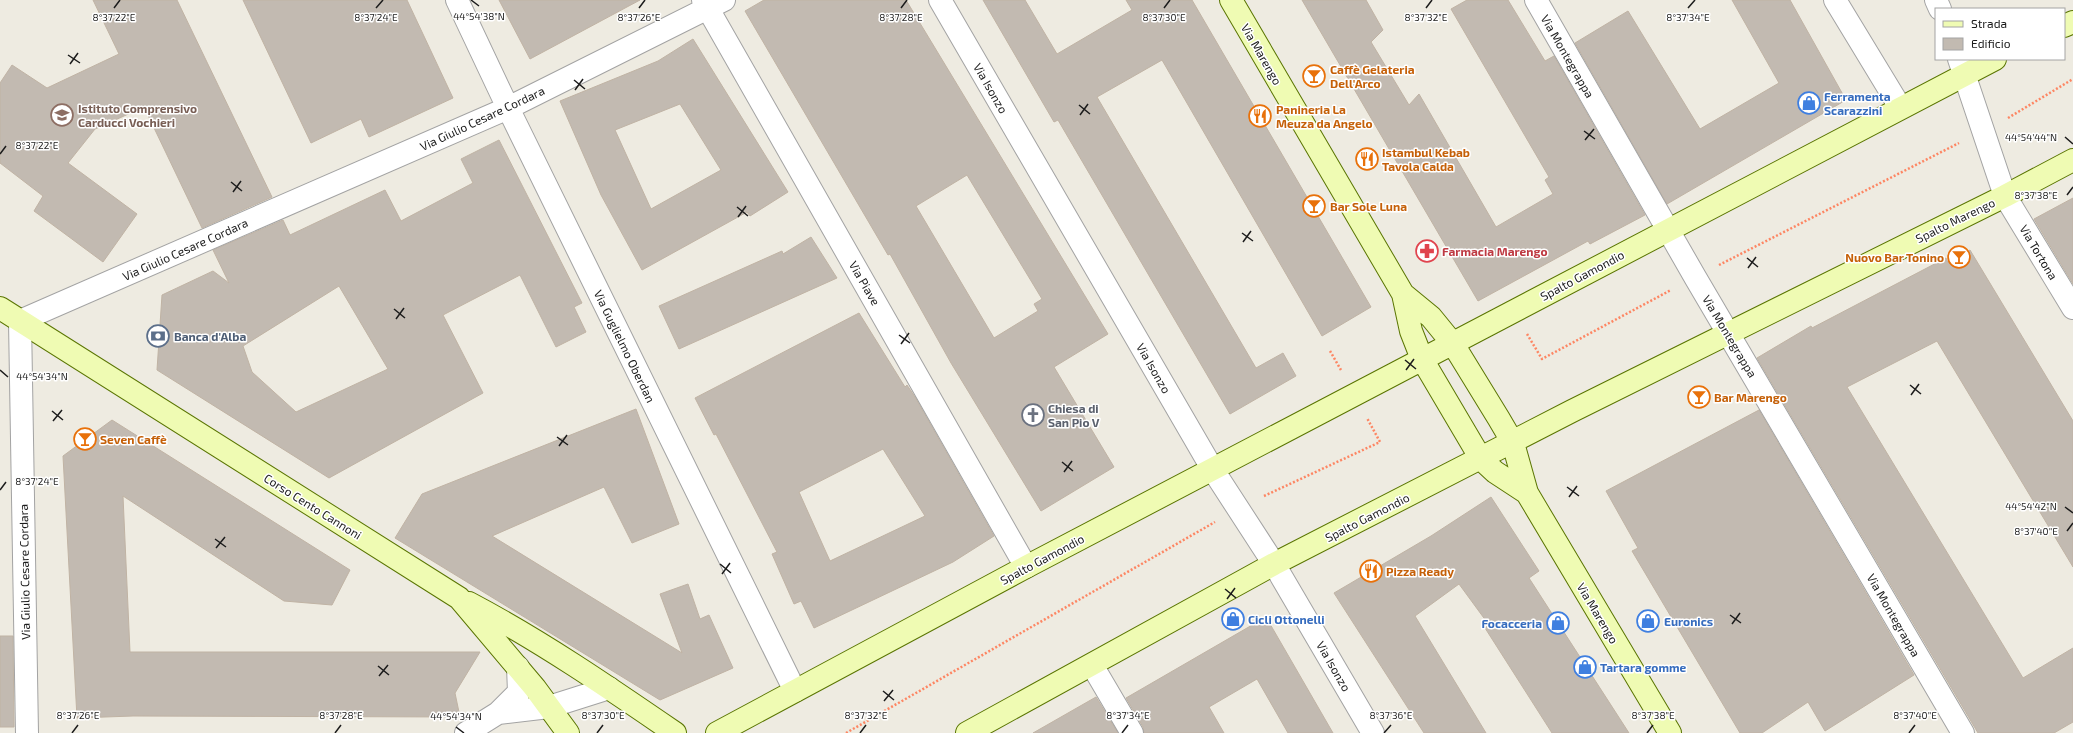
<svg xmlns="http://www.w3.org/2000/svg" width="2073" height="733" viewBox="0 0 2073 733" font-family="'Exo 2',sans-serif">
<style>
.building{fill:#c2bab1;stroke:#c0b3a4;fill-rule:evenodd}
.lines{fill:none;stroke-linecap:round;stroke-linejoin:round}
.street-casing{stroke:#a3a3a3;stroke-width:24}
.secondary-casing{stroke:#5a7502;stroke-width:24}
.path{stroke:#fd8663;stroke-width:2.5;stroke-dasharray:2 2;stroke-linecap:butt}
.street{stroke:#fff;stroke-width:22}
.secondary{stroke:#effbb3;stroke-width:22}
.ticks{fill:none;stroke:#1c1c1c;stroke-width:1.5}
.labels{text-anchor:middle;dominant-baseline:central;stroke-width:3;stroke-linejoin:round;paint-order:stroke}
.street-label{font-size:12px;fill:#1c1c1c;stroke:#fff}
.food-label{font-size:12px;font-weight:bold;fill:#c56008;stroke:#fff;text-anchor:start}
.shop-label{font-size:12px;font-weight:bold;fill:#366cbe;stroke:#fff;text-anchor:start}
.education-label{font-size:12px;font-weight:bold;fill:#785e54;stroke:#fff;text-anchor:start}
.health-label{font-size:12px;font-weight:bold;fill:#be3a42;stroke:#fff;text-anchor:start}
.service-label{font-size:12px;font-weight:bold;fill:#4e5e75;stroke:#fff;text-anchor:start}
.worship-label{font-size:12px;font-weight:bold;fill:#5b616d;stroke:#fff;text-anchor:start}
.ticks-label{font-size:10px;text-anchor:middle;fill:#1c1c1c;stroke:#fff;stroke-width:3;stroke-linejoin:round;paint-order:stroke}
</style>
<rect width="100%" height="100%" fill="#eeebe1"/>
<path class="building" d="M93,0H177L272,197L202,228L144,107L95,129L68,163L137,214L103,262L34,211L43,196L0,163V83L12,65L47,88L119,54Z
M243,0H407L453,98L369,137L361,119L311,143Z
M499,0H640L530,59Z
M764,0H906L1108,334L1054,367L1114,467L1041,511L951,363L890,254L888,255L745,11ZM967,175L1042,299L1034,304L1038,311L994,338L916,206Z
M983,0H1025L1057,54L1132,10L1126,0H1192L1371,307L1322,336L1162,60L1097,97L1256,368L1283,353L1296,376L1230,414L1058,120L1054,122Z
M1302,0H1366L1383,30L1371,42L1409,105L1419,94L1496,227L1553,194L1545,180L1549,177L1451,9L1467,0H1508L1545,61L1554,56L1645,215L1590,244L1588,241L1478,301Z
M1732,0H1790L1846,100L1667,204L1575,43L1628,11L1700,129L1779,83Z
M693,39L788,192L750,216L747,212L642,270L601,195L560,101L658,61ZM680,104L721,170L651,209L615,130Z
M499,140L582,303L574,307L586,332L556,347L520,275L443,315L483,393L329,478L157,370L162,295L213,271L229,283L213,250L283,220L290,235L385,190L401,221L473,183L461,159ZM339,286L388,369L296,412L252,372L243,346Z
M2073,198V284L2034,219Z
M811,237L837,278L679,349L659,306L782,251L783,254Z
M1970,250L2073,421V567L1937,341L1847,387L2023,678L2073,648V722L2054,733H1978L1757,358L1811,326L1812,328L1946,258L1948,263Z
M859,313L905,387L907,385L915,397L994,536L953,562L814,628L801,601L794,604L772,554L777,552L716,434L714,435L695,398ZM883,449L925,516L830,561L799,492Z
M636,409L679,524L632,543L604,487L492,536L682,653L660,594L688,584L700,619L709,615L733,668L660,700L395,538L422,494Z
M1759,410L1914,675L1825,731L1808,702L1762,733H1740L1632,551L1638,548L1606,491Z
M112,420L350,570L332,605L284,601L123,496L130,652H480L455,693L460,717L133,716L77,718L63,456Z
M1491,497L1539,571L1529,578L1629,733H1552L1485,628L1489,625L1459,584L1415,616L1486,733H1424L1334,593L1431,536Z
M1266,617L1333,733H1288L1257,679L1209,707L1224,733H1144L1143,727L1126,698Z
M0,636H13L14,727H0Z
M1096,697L1118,733H1033Z"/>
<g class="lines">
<g class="street-casing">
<path id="street" d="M457,0L508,108L795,691
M703,0L1026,567
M940,0L1213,470L1274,564L1373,733
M1536,0L1695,277L1963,733
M1835,0L1900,107
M1936,0L1940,9
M1959,59L2005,196L2073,308
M1092,665L1132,733
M498,713L549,707L609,688
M27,733L20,321L508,108L724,0
M466,733L498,713L519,692L518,667"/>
</g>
<g class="secondary-casing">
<path id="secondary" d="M1231,0L1403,294L1411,331L1422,359L1481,459L1495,472L1527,493
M2064,26L2073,22
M1403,294L1431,317L1453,344L1499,419L1513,443L1527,493L1670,733
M0,308L459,598L535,688L568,733
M469,603C541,641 608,687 675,733
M717,733L1026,567L1995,59
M967,733L1274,564L1572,411L2005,196L2073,160"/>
</g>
<path class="path" d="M2008,118L2073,79
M1719,265L1959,143
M1527,334L1542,359L1671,290
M1330,351L1341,370
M1264,496L1380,442L1367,418
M846,733L1215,522"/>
<use href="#street" class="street"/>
<use href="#secondary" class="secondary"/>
</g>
<path class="ticks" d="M471,0L479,6M114,8L120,0M376,8L383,0M639,8L645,0M901,8L907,0M1164,8L1170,0M1426,8L1432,0M1688,8L1695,0M68,55L80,63M70,64L78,53M574,80L585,89M575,90L583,79M1079,105L1090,114M1080,115L1088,104M1584,131L1595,139M2065,137L2073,144M1585,140L1594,129M0,154L6,146M231,182L242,191M233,192L241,181M2067,195L2073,187M737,207L748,216M738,217L746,206M1242,233L1253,241M1243,242L1251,231M1747,258L1758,267M1748,268L1756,257M394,309L405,318M396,319L404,308M899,335L910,343M901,344L909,333M1405,360L1416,369M0,370L8,377M1406,370L1414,359M1910,385L1921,394M1911,395L1919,384M52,411L63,420M53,421L62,410M557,437L568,445M559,446L567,435M1062,462L1073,471M1064,472L1072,461M1567,487L1579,496M0,490L6,482M1569,497L1577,486M2065,507L2073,513M2067,531L2073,523M215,539L226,547M216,548L225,537M720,564L731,573M722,574L730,563M1225,589L1236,598M1227,599L1235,588M1730,615L1741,623M1732,624L1740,613M378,666L389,675M379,676L388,665M883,691L894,700M884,701L893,690M456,727L464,733M72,733L78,725M335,733L341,725M597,733L603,725M860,733L866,725M1122,733L1128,725M1384,733L1391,725M1647,733L1653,725M1909,733L1915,725"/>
<defs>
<g id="bar-ring" transform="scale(1.15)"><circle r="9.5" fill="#fff" stroke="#e8710a" stroke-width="1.5"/><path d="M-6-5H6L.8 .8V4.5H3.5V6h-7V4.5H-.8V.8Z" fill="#e8710a"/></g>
<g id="shop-ring" transform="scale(1.15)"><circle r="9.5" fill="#fff" stroke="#3f7fe0" stroke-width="1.5"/><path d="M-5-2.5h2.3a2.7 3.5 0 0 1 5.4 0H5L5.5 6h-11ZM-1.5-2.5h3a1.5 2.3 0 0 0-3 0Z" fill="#3f7fe0"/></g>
<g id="school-ring" transform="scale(1.15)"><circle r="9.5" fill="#fff" stroke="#8d6e63" stroke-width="1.5"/><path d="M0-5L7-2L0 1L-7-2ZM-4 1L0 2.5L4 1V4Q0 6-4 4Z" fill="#8d6e63"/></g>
<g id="restaurant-ring" transform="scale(1.15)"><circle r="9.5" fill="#fff" stroke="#e8710a" stroke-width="1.5"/><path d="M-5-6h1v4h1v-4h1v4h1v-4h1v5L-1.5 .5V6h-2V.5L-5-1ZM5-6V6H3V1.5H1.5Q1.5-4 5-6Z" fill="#e8710a"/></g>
<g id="pharmacy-ring" transform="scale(1.15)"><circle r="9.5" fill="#fff" stroke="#e0444e" stroke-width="1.5"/><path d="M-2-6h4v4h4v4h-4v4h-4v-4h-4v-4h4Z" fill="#e0444e"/></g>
<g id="bank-ring" transform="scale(1.15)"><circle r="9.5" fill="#fff" stroke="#5c6f8a" stroke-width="1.5"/><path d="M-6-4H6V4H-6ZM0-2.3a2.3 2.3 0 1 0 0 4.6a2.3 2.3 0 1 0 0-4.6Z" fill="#5c6f8a"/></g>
<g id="church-ring" transform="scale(1.15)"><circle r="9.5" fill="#fff" stroke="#6b7280" stroke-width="1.5"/><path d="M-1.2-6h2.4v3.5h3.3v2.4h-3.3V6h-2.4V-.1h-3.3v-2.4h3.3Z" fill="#6b7280"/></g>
</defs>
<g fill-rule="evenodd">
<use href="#bar-ring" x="1314" y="76"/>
<use href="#shop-ring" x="1809" y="103"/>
<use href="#school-ring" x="62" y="115"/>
<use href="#restaurant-ring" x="1260" y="116"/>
<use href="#restaurant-ring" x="1367" y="159"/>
<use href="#bar-ring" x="1314" y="206"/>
<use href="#pharmacy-ring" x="1427" y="251"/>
<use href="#bar-ring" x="1959" y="257"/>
<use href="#bank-ring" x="158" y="336"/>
<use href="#bar-ring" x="1699" y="397"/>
<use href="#church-ring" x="1033" y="415"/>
<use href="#bar-ring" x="85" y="439"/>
<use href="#restaurant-ring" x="1371" y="571"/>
<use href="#shop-ring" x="1233" y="619"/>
<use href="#shop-ring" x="1648" y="621"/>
<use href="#shop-ring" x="1558" y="623"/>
<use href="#shop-ring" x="1585" y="667"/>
</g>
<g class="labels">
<g class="street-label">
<text transform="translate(1262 54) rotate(60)">Via Marengo</text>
<text transform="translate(1568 56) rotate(60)">Via Montegrappa</text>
<text transform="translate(991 88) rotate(60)">Via Isonzo</text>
<text transform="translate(482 118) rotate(-25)">Via Giulio Cesare Cordara</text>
<text transform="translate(1955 220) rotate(-26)">Spalto Marengo</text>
<text transform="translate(185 249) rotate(-24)">Via Giulio Cesare Cordara</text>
<text transform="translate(2039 252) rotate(59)">Via Tortona</text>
<text transform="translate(1582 275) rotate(-28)">Spalto Gamondio</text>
<text transform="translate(865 283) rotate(60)">Via Piave</text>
<text transform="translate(1730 336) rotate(59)">Via Montegrappa</text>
<text transform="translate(625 346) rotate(64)">Via Guglielmo Oberdan</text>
<text transform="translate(1154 368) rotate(60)">Via Isonzo</text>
<text transform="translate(313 506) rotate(32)">Corso Cento Cannoni</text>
<text transform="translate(1367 517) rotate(-27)">Spalto Gamondio</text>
<text transform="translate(1042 559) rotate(-28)">Spalto Gamondio</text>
<text transform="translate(24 572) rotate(-91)">Via Giulio Cesare Cordara</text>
<text transform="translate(1598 613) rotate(59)">Via Marengo</text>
<text transform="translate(1894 615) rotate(60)">Via Montegrappa</text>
<text transform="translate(1334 666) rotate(60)">Via Isonzo</text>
</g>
<g class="food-label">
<text x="1330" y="69">Caffè Gelateria<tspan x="1330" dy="14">Dell'Arco</tspan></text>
<text x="1276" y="109">Panineria La<tspan x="1276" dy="14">Meuza da Angelo</tspan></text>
<text x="1382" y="152">Istambul Kebab<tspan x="1382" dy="14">Tavola Calda</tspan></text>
<text x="1330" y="206">Bar Sole Luna</text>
<text x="1944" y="257" text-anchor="end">Nuovo Bar Tonino</text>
<text x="1714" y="397">Bar Marengo</text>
<text x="100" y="439">Seven Caffè</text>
<text x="1386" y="571">Pizza Ready</text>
</g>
<g class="shop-label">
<text x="1824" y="96">Ferramenta<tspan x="1824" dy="14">Scarazzini</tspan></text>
<text x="1248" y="619">Cicli Ottonelli</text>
<text x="1664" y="621">Euronics</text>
<text x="1542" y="623" text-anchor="end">Focacceria</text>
<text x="1600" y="667">Tartara gomme</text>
</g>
<g class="education-label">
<text x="78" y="108">Istituto Comprensivo<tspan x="78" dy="14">Carducci Vochieri</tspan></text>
</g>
<g class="health-label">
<text x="1442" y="251">Farmacia Marengo</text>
</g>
<g class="service-label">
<text x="174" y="336">Banca d'Alba</text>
</g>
<g class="worship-label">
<text x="1048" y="408">Chiesa di<tspan x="1048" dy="14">San Pio V</tspan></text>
</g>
</g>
<g class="ticks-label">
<text x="479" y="20">44°54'38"N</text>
<text x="114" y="21">8°37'22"E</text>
<text x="376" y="21">8°37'24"E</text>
<text x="901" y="21">8°37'28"E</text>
<text x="1426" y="21">8°37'32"E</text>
<text x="1688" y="21">8°37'34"E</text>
<text x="639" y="21">8°37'26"E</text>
<text x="1164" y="21">8°37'30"E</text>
<text x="2031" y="141">44°54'44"N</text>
<text x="37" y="149">8°37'22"E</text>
<text x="2036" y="199">8°37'38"E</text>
<text x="42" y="380">44°54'34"N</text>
<text x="37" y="485">8°37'24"E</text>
<text x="2031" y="510">44°54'42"N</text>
<text x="2036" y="535">8°37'40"E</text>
<text x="78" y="719">8°37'26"E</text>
<text x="341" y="719">8°37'28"E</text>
<text x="603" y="719">8°37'30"E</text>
<text x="866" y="719">8°37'32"E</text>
<text x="1128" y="719">8°37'34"E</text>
<text x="1391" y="719">8°37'36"E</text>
<text x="1653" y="719">8°37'38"E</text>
<text x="1915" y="719">8°37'40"E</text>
<text x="456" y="720">44°54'34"N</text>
</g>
<rect x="1935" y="8" width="130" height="52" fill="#ffffff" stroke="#a4a4a4"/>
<rect x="1943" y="21" width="20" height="6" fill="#effbb3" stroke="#a4a4a4"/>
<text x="1971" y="28" font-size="12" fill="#1c1c1c">Strada</text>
<rect x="1943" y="38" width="20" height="12" fill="#c2bab1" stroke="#a4a4a4"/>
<text x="1971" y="48" font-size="12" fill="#1c1c1c">Edificio</text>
</svg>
